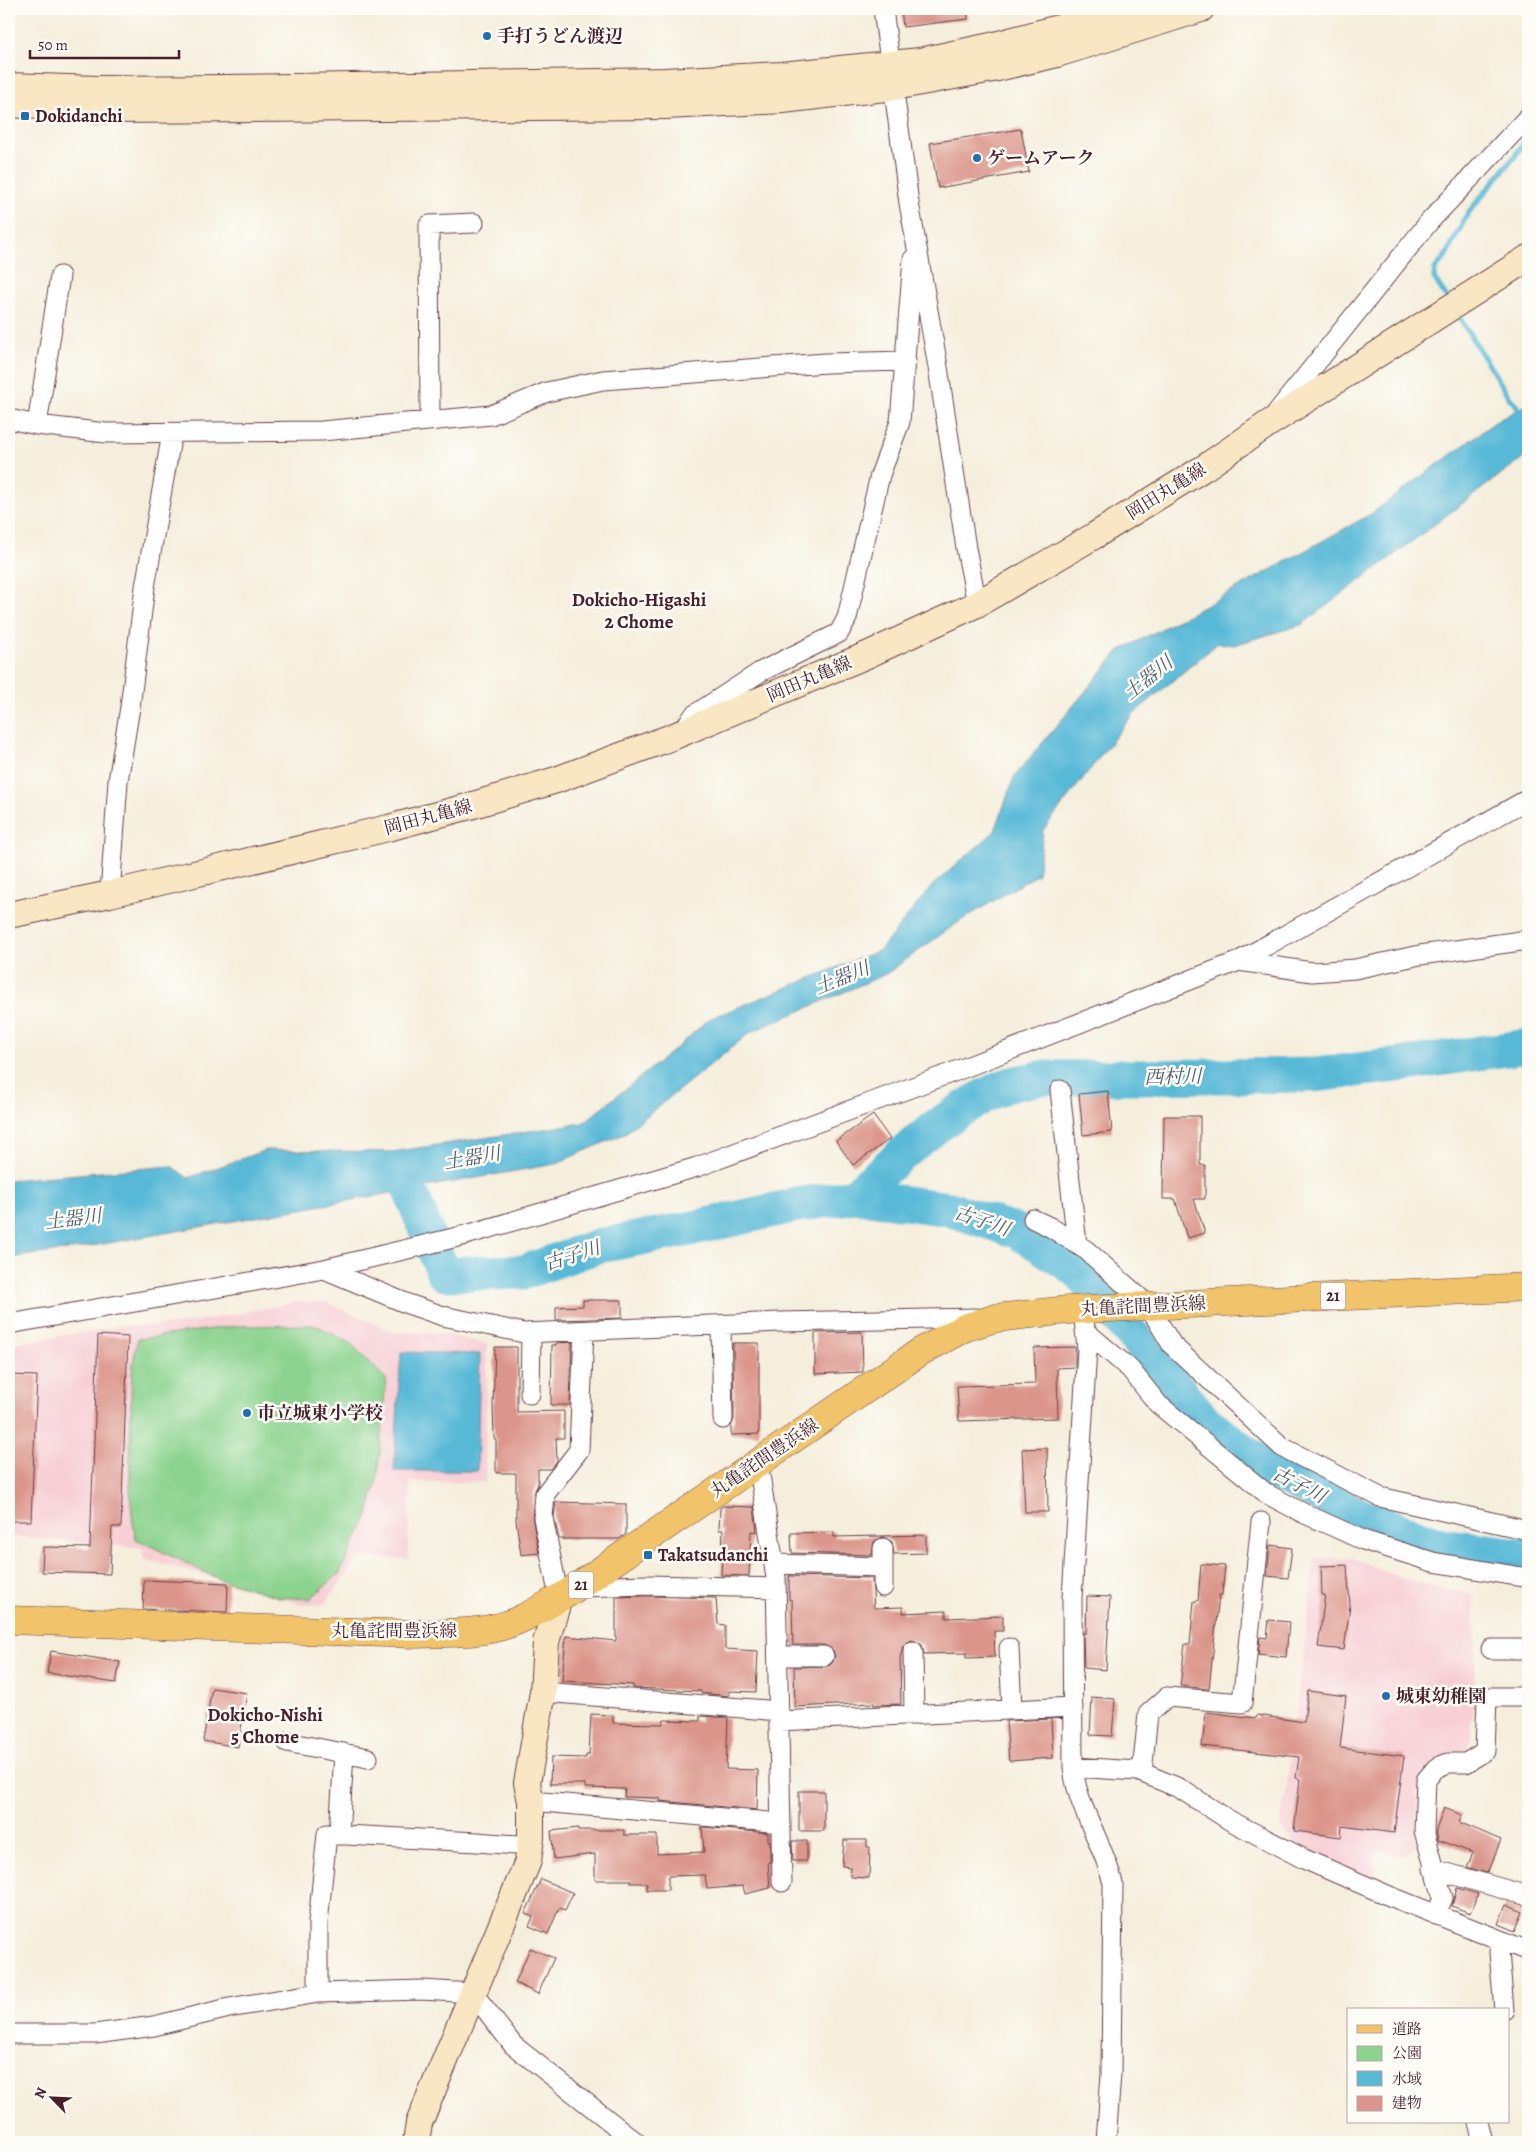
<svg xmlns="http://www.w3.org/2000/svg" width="1537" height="2151" viewBox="0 0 1537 2151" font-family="Alegreya,'Noto Serif JP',serif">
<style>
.built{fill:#f7cfd5}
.green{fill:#8bd38e;stroke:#6a795c}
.water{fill:#58b9d7;stroke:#516c81}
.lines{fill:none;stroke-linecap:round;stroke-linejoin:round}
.stream{stroke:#58b9d7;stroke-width:5.5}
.river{stroke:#58b9d7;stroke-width:35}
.building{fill:#db958a}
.street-casing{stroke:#643e46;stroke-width:21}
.secondary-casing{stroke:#643e46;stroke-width:28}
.primary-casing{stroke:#643e46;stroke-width:29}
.street{stroke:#fff;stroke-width:19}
.secondary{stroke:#f9e7c3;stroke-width:26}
.primary{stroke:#f1c36a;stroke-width:28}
.poi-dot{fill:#1f6fb2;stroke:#fdfcf7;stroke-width:2}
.labels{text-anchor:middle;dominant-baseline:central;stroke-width:5;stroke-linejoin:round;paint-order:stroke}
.shield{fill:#fdfcf7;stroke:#806168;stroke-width:1}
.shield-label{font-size:16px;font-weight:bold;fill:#4a1f2b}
.poi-label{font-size:18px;font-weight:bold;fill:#4a1f2b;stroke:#fdfcf7;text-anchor:start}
.street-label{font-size:18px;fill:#4a1f2b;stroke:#fdfcf7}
.neighbourhood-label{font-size:19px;font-weight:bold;fill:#4a1f2b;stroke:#fdfcf7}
.water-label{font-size:19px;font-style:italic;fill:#505d70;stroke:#fdfcf7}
</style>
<rect width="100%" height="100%" fill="#fdfcf7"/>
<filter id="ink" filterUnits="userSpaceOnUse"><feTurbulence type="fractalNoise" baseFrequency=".02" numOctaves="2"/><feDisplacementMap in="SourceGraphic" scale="10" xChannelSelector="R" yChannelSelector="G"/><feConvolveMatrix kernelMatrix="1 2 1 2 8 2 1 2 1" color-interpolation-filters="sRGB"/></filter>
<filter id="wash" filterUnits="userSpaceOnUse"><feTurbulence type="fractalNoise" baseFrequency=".0096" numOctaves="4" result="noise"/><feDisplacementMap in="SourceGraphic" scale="20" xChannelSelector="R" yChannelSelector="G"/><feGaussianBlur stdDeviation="1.12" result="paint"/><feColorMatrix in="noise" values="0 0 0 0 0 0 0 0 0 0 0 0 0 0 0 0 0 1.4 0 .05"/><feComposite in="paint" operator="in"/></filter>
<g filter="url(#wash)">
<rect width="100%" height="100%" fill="#f5eedc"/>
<path class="built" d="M298,1302H326L394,1332L445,1334L487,1344L485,1482H410L408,1559L360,1557L324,1604L303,1605L191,1571L143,1559V1548L9,1536V1344L123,1326L177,1325Z
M1353,1558L1403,1579L1473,1595L1476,1652L1471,1741L1465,1754L1417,1792L1416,1846L1403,1857L1378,1849L1373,1879L1298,1847L1280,1826L1290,1765L1314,1559Z"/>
<path class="green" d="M316,1325L350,1343L386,1379L378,1475L368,1515L339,1574L310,1599L279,1597L219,1579L136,1539C128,1503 130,1465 131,1427C131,1397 130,1368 138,1339L235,1326Z"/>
<path class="water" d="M1528,404V454L1301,625L1234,645L1218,643L1133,714L1043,830L1038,874L960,921L886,974L751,1032L624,1134L555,1164L75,1249L9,1258V1180L171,1166L188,1178L266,1150L392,1152L583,1123L679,1046L709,1019L880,950L933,885L995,831L1014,777L1119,651L1209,604L1371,514L1495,422Z
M401,1352L480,1354L477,1471H394Z"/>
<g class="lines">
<path class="stream" d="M1449,301L1434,278L1435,269L1445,257L1468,213L1515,156L1528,136
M1455,311L1509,397L1528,420"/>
<path class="river" d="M402,1171L444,1274L524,1272L598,1246L689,1229L797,1205L854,1196L949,1209L1016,1231L1041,1246L1078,1271L1205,1421L1267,1469L1352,1511L1440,1545L1528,1556
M854,1196C900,1156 946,1112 1003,1087C1014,1082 1029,1081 1041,1078L1315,1075L1398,1065L1528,1046"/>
</g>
<g id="blocks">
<path class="building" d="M901,9H967L968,19L903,27Z
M1021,129L1029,172L938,188L930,143Z
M1108,1091L1112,1132L1083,1135L1079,1094Z
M873,1115L890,1139L853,1165L836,1141Z
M1164,1116H1200V1165H1205V1199H1194L1205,1233L1187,1238L1175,1199H1163Z
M583,1300H622V1318L556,1320V1307L583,1306Z
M862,1332L863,1372L815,1374V1333Z
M98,1335L128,1337L121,1527H112L110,1574L42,1572L43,1547L90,1548Z
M572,1342L570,1405H551L552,1345H556V1343Z
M733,1343H759V1434L731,1435V1427L734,1419Z
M495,1347H517V1412L564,1411V1438H556L557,1461L550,1469H538V1484L534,1493L532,1517L539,1553L521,1555L516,1520V1473H496V1439H494L493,1406Z
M1075,1347V1367L1057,1368L1058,1418L959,1421L957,1386L1035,1384L1034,1348Z
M9,1375L37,1376L31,1521H9Z
M1047,1448L1048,1512H1025L1022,1449Z
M556,1502L626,1504V1534L619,1539H559L554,1517Z
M723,1506L754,1507L757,1532L751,1531L749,1576L721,1575L723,1530H719L720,1508Z
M834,1532V1537L926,1535V1553L894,1554L892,1542L883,1537L874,1542L872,1555L792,1553L791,1533Z
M1270,1545L1292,1548L1288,1578L1267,1576Z
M1201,1564L1225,1566L1222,1595H1219L1209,1689L1180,1686L1185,1644H1190L1194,1601H1198Z
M1347,1565L1350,1605L1344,1650L1318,1647L1325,1595H1322L1321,1566Z
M789,1576L872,1578L874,1608L903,1607V1613L946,1611V1618L1003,1616V1631H994L995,1657L966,1658V1653L924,1654L922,1645L912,1640L903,1645L900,1658L901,1704L874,1705V1703L795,1707L794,1667L829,1666L833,1662L835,1656L833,1650L824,1645H793L792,1600H789Z
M144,1580L228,1583L227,1612L143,1609Z
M647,1596L716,1598L718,1624L725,1625V1649L758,1651L756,1692L729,1691V1696L701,1693V1691L633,1688V1685L562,1681L566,1636L616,1641V1597Z
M1087,1596L1110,1597L1106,1670L1084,1668L1083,1633H1086Z
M1269,1620L1289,1622L1286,1657L1258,1654L1260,1637L1267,1638Z
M51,1651L120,1662L116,1683L47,1673Z
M212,1688L247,1693L238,1747L203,1741Z
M1308,1691L1346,1696L1340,1748L1404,1756L1394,1833L1342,1826L1341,1837L1294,1831L1300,1779L1296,1778L1299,1757L1202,1746L1206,1712L1256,1718L1257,1715L1304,1722Z
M1092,1697L1115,1699L1112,1736L1090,1735Z
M591,1714L613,1715V1723L663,1724L664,1720L700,1721V1716L728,1718L726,1769L758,1770L757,1810L660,1801V1798L624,1797L625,1789L585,1788V1784H550L551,1757L586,1758V1755H589Z
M1051,1719L1053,1758L1009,1761L1006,1721Z
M799,1791H824V1831H799Z
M1444,1808L1462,1815L1459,1822L1501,1840L1487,1873L1467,1867L1473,1853L1438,1840L1436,1830Z
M702,1827L768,1833V1841H770V1862H768L770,1888L745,1894L743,1886L707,1889L705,1875L668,1876V1890H647V1883H631V1880H595V1854L554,1859L551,1831L578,1828V1830H624V1835H657V1854L704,1852Z
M844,1840H867V1847H870L869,1878L850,1877L851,1867L842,1866Z
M792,1841H807V1861H793Z
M541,1879L573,1893L565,1910L559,1908L548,1934L529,1926L533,1917L525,1914Z
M1457,1888L1478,1894L1470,1913L1452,1906Z
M1506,1905L1523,1912L1515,1931L1498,1924Z
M530,1948L554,1958L538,1994L515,1983Z"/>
</g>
</g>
<g filter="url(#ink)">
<use href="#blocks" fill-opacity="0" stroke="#643e46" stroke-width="1"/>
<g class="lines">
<g class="street-casing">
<path id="street" d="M883,9L909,203L937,361L966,548L977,604
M1277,412L1429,222L1528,117
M9,419L37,425L106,433L322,431L491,415L547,392L603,380L826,363L906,361
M430,421L429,225L474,223
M37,425L60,276
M684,729L694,715L760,672L839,633L847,618L880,475L900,422L913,259
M110,894L118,781L130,707L145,587L172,433
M1239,961L1312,972L1355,969L1420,955L1528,940
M1060,1090L1077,1244
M1033,1219L1050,1227L1086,1250L1148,1305L1172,1345L1282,1447L1380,1497L1528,1530
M324,1269L408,1304L443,1316L524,1333L781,1322L977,1318
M1083,1309L1087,1349L1072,1598L1073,1767C1077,1809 1104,1843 1113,1884L1111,2074L1106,2142
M9,1324L324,1269L466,1235L697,1167L956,1071L1239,961L1528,799
M721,1325L723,1419
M1085,1331L1130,1369L1158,1404L1267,1494L1303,1513L1363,1540L1433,1562L1528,1578
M530,1394L531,1333
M758,1462L776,1578L782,1882
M883,1548V1587
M774,1564L883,1567
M578,1587L647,1585L776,1588
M559,1598L543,1518L545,1494L579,1450L584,1331
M1009,1648L1012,1710
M1491,1649H1528
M913,1651L914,1715
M778,1656H824
M543,1692L779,1711
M779,1721L1073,1707
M287,1742L368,1758
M1073,1767L1138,1771L1179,1788L1229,1820L1304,1859L1387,1895L1528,1951
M1142,1773L1148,1714L1167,1697L1242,1703L1261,1522
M531,1801L781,1823
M339,1835L344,1753
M1433,1869L1528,1896
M1436,1915L1443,1898L1424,1831L1426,1780L1436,1768L1448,1763H1466L1485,1751L1487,1697H1528
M1503,1942L1499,1952L1504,2010
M318,1993V1923L327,1834L477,1842L530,1846
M9,2034H95L154,2026L229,2008L318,1993L422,1990L473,1993L513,2045L636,2142
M1478,2122L1483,2142"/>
</g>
<g class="secondary-casing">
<path id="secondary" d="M9,86L98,89L226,88L665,81L781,75L920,61L991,46L1129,9
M9,104L104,110L666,106L783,100L894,87L993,69L1057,54L1201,9
M9,915L110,894L388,828L470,806L556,780L672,737L867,655L977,604L1094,536L1204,468L1268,424L1528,258
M416,2142L419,2123L528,1861L531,1838V1801L527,1783L543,1692L546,1642L559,1598"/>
</g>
<g class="primary-casing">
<path id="primary" d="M9,1620L415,1634C441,1633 469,1634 495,1628C520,1623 546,1605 568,1593L920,1352L964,1328L996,1318L1068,1310L1528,1287"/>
</g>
<use href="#street" class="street"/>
<use href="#secondary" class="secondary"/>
<use href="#primary" class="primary"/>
</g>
</g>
<g class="poi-dot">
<circle cx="487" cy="36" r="5"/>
<rect x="20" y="111" width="10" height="10" rx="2.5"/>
<circle cx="977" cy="158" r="5"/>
<circle cx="247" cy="1413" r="5"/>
<rect x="643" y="1550" width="10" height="10" rx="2.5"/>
<circle cx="1386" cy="1696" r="5"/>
</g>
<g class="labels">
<g class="shield">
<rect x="1320.5" y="1282.5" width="25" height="27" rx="4"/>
<rect x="568.5" y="1571.5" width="25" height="27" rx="4"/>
</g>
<g class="shield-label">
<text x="1333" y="1296">21</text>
<text x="581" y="1585">21</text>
</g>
<g class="poi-label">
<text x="497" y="36">手打うどん渡辺</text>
<text x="35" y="116">Dokidanchi</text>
<text x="987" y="158">ゲームアーク</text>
<text x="257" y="1413">市立城東小学校</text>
<text x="658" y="1555">Takatsudanchi</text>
<text x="1396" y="1696">城東幼稚園</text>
</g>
<g class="street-label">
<text transform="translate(1166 491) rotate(-32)">岡田丸亀線</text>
<text transform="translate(809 679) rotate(-23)">岡田丸亀線</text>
<text transform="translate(428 817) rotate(-15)">岡田丸亀線</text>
<text transform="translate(1143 1306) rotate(-3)">丸亀詫間豊浜線</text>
<text transform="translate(764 1458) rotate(-34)">丸亀詫間豊浜線</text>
<text x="394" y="1631">丸亀詫間豊浜線</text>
</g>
<g class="neighbourhood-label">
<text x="639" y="600">Dokicho-Higashi<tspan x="639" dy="22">2 Chome</tspan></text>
<text x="265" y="1715">Dokicho-Nishi<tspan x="265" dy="22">5 Chome</tspan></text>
</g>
<g class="water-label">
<text transform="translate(1148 678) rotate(-39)">土器川</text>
<text transform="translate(842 978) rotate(-22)">土器川</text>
<text transform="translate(1173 1077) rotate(-1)">西村川</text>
<text transform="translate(472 1158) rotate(-10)">土器川</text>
<text transform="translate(73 1219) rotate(-7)">土器川</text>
<text transform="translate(982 1221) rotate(19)">古子川</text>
<text transform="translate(572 1256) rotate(-18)">古子川</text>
<text transform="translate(1299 1485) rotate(27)">古子川</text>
</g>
</g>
<rect width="1537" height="2151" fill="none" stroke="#fdfcf7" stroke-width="30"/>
<rect x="1347" y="2008" width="162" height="115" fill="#fdfcf7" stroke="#b5a4a5"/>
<rect x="1357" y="2025" width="25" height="8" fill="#f1c36a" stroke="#b5a4a5"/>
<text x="1392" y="2034" font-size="15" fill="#4a1f2b">道路</text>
<rect x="1357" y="2046" width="25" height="15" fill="#8bd38e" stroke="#b5a4a5"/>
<text x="1392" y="2058" font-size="15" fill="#4a1f2b">公園</text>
<rect x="1357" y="2071" width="25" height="15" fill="#58b9d7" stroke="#b5a4a5"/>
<text x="1392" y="2084" font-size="15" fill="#4a1f2b">水域</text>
<rect x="1357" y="2096" width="25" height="15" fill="#db958a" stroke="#b5a4a5"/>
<text x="1392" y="2108" font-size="15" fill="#4a1f2b">建物</text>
<g transform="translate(52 2098) rotate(294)" stroke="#fdfcf7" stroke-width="4" paint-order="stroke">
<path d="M0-4L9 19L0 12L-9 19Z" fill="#4a1f2b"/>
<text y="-8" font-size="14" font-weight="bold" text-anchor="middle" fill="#4a1f2b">N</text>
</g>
<path d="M30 50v8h149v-8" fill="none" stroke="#4a1f2b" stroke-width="2.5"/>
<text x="38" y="50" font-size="15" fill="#4a1f2b" stroke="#fdfcf7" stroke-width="4" paint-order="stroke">50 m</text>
</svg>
